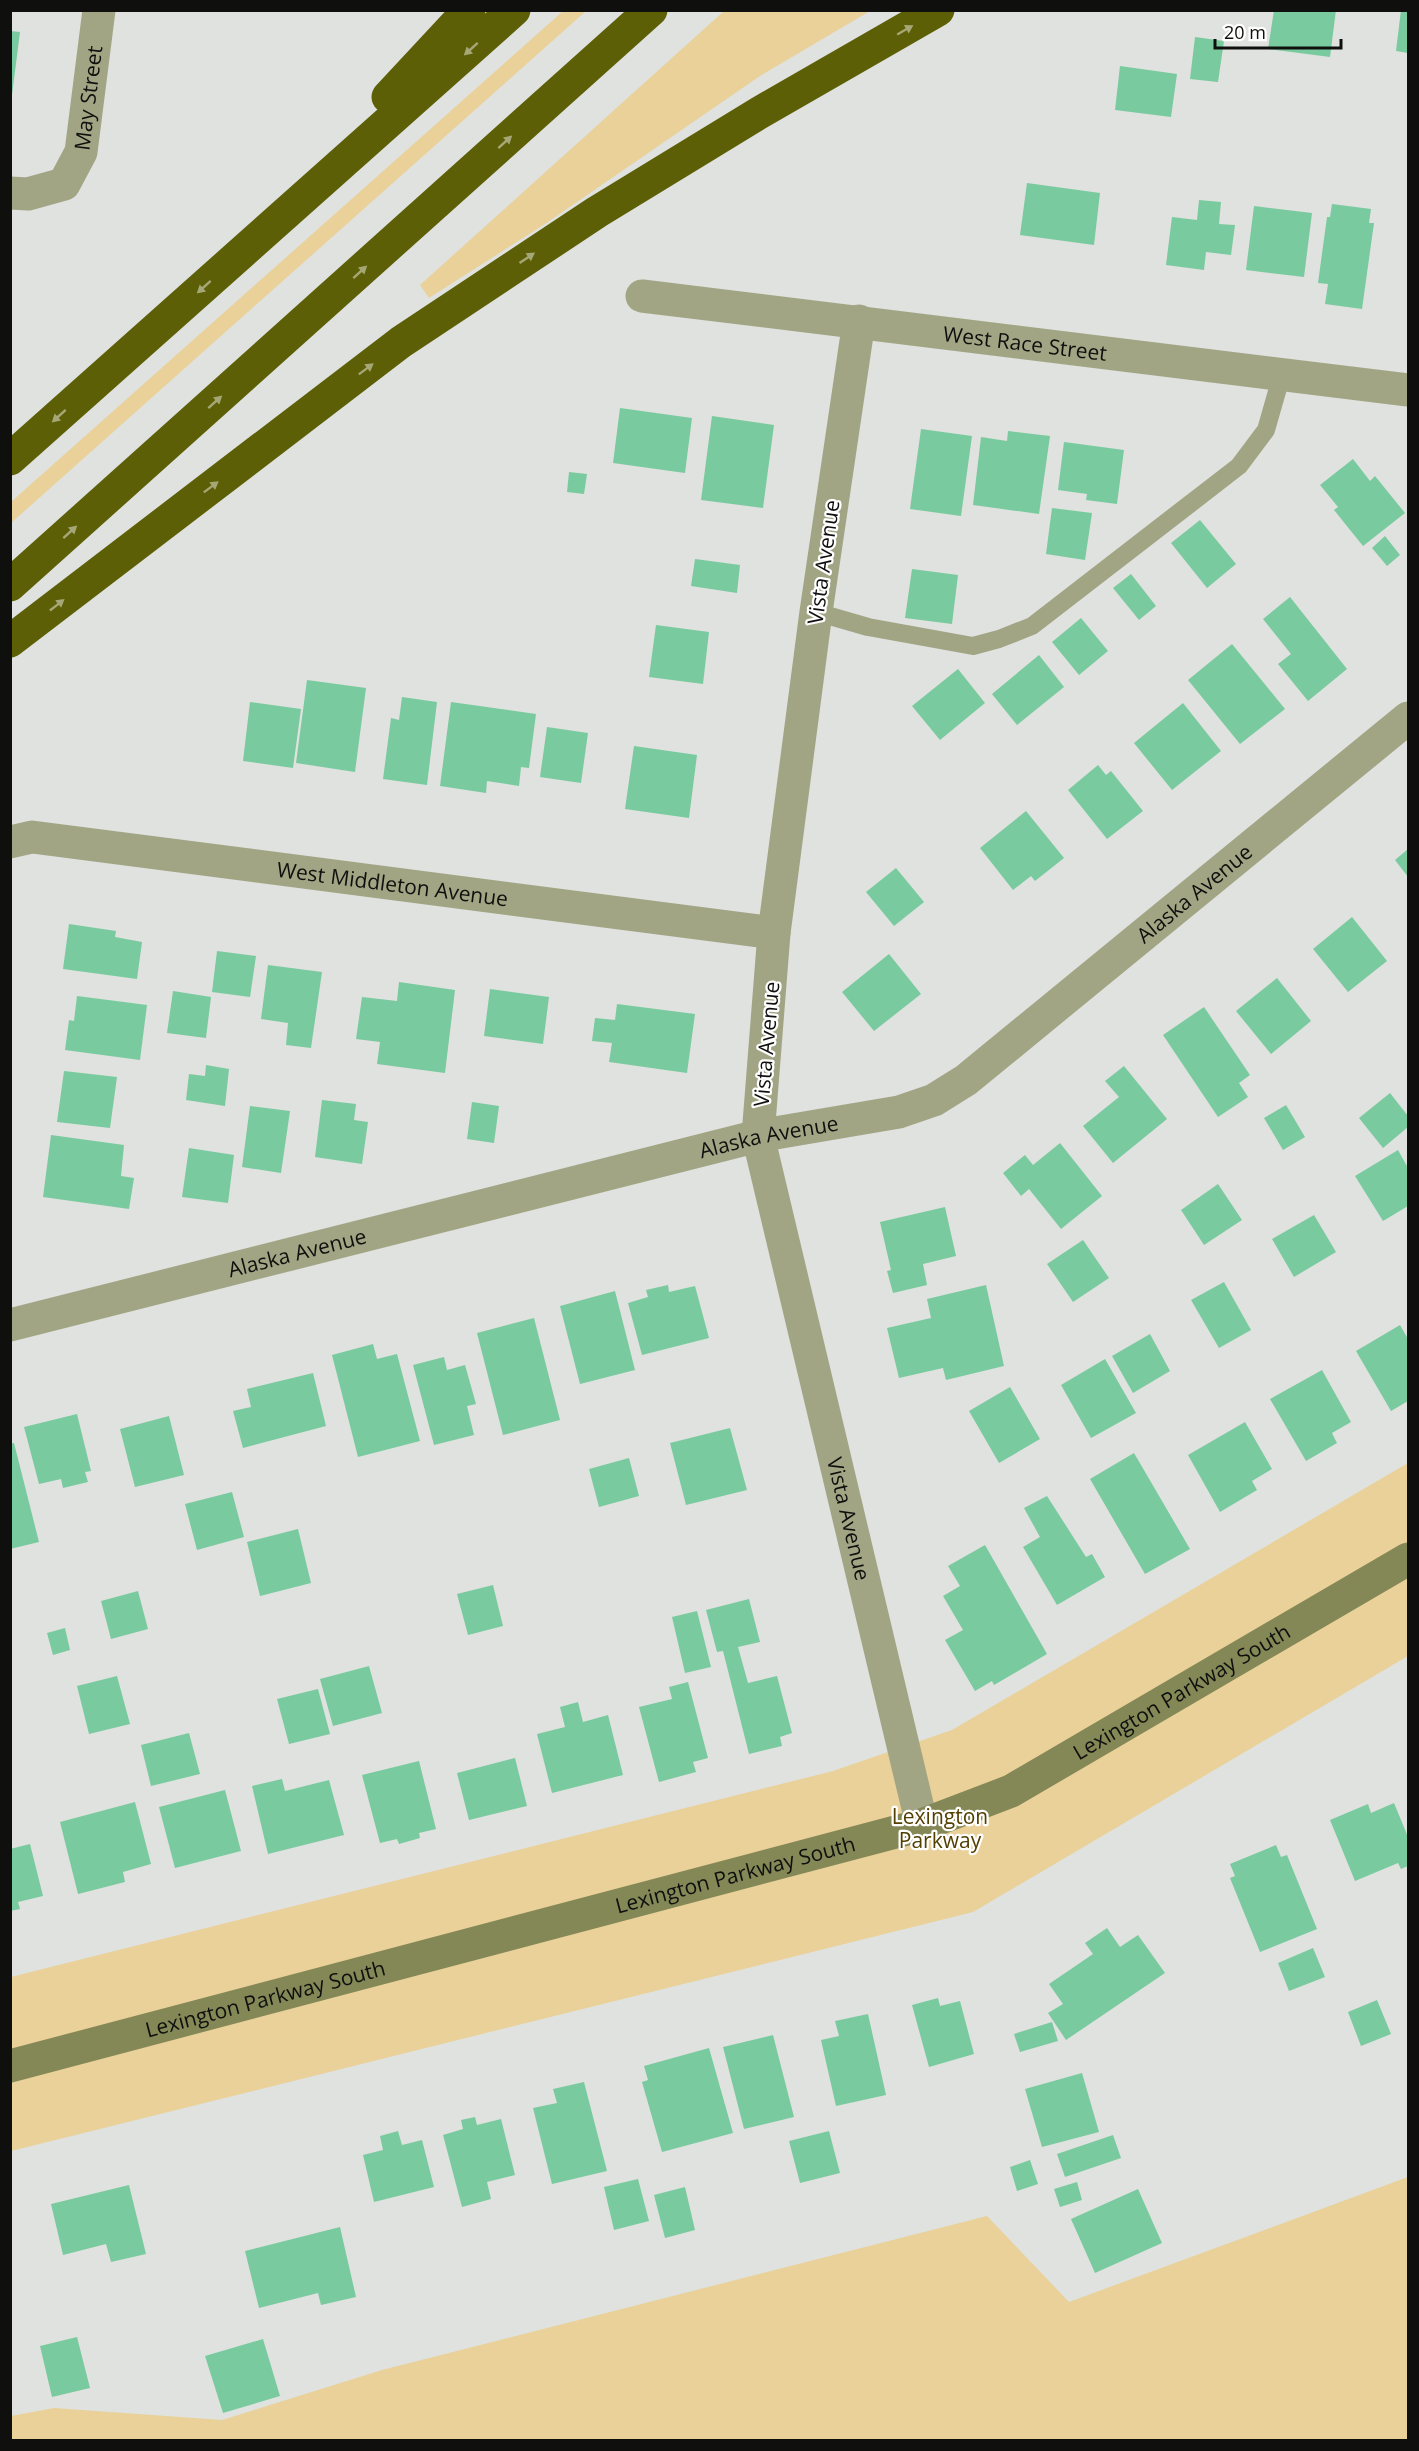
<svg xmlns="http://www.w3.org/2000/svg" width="1419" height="2451" viewBox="0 0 1419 2451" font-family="'Open Sans',sans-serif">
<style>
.green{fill:#e9d199}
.building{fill:#7aca9f}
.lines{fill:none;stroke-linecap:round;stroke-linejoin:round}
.lane{stroke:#a2a584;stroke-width:18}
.street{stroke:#a2a584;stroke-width:33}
.secondary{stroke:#848756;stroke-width:33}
.highway{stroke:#5c5f05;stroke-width:33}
.oneway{fill:#a5a776}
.labels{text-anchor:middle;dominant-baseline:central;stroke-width:4.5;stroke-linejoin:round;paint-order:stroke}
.street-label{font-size:21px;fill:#0f100e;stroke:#fff}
.park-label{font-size:21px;fill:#533f00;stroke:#fff}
</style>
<rect width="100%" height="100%" fill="#dfe2de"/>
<path class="green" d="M563,11H586L11,523V502Z
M724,11H870L760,76L545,224L429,298L420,285Z
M1408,1463V1656L973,1912L11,2151V1977L833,1771L952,1730Z
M1408,2177V2440H11V2416L54,2408L222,2420L382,2370L987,2216L1069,2302Z"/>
<path class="building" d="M1274,10H1336L1330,57L1268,49Z
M1401,10H1408V53L1396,51Z
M10,31L20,32L12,95H10Z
M1195,37L1224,41L1218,82L1190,79Z
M1120,66L1177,74L1171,117L1115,110Z
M1027,183L1100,193L1094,245L1020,235Z
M1199,200L1221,202L1219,224L1235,225L1231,255L1206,252L1204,270L1166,265L1172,217L1197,220Z
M1332,204L1371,209L1369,223H1374L1362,309L1325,304L1328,284L1318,283L1327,217H1330Z
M1254,206L1312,213L1304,277L1246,270Z
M620,408L692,418L685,473L613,463Z
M712,416L774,425L763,508L701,500Z
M921,429L972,436L961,516L910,509Z
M1008,431L1050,436L1039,514L973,505L981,437L1007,441Z
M1064,442L1124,450L1117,504L1086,500L1087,494L1058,490Z
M1353,459L1370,481L1375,476L1405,513L1363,546L1334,510L1338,507L1320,485Z
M569,472L587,474L584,494L567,492Z
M1052,508L1092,513L1085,560L1046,554Z
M1200,520L1236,564L1207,588L1171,543Z
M1385,536L1400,555L1387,566L1372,548Z
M695,559L740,565L737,593L691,586Z
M912,569L958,575L952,624L905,618Z
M1131,574L1156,606L1139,620L1113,588Z
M1290,597L1347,669L1308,701L1278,664L1291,654L1263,619Z
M1081,618L1108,651L1079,675L1052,642Z
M656,625L709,632L703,684L649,677Z
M1232,644L1285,709L1240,744L1188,680Z
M1039,655L1064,687L1017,725L992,694Z
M958,669L985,703L940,740L912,706Z
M307,680L366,688L355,772L296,763Z
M402,697L437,702L427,785L383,779L391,718L399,720Z
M250,702L301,709L293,768L243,761Z
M451,702L536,714L529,768L521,767L519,786L487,781L486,793L440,786Z
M1183,703L1221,751L1172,790L1134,743Z
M547,727L588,733L581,783L540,777Z
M634,746L697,755L689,818L625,809Z
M1098,765L1106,775L1111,771L1143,811L1107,839L1068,790Z
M1026,811L1064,858L1035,881L1031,876L1013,890L980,848Z
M1408,849V877L1395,860Z
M896,868L924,902L894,926L866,892Z
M1352,917L1387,961L1348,992L1313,949Z
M69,924L116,931L115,937L142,942L137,979L63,969Z
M217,951L256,956L250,997L212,992Z
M889,954L921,994L874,1031L842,992Z
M268,965L322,972L311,1048L286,1045L288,1023L261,1019Z
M1277,978L1311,1021L1271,1054L1236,1011Z
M399,982L455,990L445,1073L377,1064L380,1042L356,1039L362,997L397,1001Z
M490,989L549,997L543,1044L484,1036Z
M173,991L211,997L206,1038L167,1033Z
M77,996L147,1005L140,1060L65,1050L69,1020L74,1021Z
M617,1004L695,1014L687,1073L609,1062L612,1043L592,1041L595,1018L615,1020Z
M1204,1007L1250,1075L1239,1083L1248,1097L1218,1117L1163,1035Z
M206,1065L229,1069L225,1106L186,1100L189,1074L205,1076Z
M1124,1066L1167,1119L1113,1163L1083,1126L1119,1097L1105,1081Z
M64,1071L117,1077L110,1128L57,1122Z
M1390,1093L1408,1116V1127L1383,1148L1359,1118Z
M322,1100L356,1104L354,1120L368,1122L362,1164L315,1157Z
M472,1102L499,1106L494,1143L467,1139Z
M1286,1105L1305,1137L1283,1150L1264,1118Z
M250,1106L290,1111L281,1173L242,1167Z
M51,1135L124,1145L121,1176L134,1178L129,1209L43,1197Z
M1060,1143L1102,1196L1061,1229L1029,1189L1021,1196L1003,1173L1025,1155L1033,1165Z
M189,1148L234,1155L228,1203L182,1197Z
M1398,1150L1408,1168V1206L1383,1221L1355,1176Z
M1218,1184L1242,1220L1204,1245L1181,1210Z
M945,1207L956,1256L923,1264L927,1285L893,1293L887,1271L891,1270L880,1222Z
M1314,1215L1336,1252L1294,1277L1272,1239Z
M1083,1240L1109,1278L1073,1302L1047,1264Z
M1224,1282L1251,1330L1219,1348L1191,1300Z
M668,1285L669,1292L695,1286L709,1338L642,1355L628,1303L648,1297L646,1290Z
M986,1285L1004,1366L946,1380L943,1368L899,1378L887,1328L931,1318L927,1299Z
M615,1291L635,1370L580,1384L560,1306Z
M534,1318L560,1420L503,1435L477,1333Z
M1400,1325L1408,1339V1401L1391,1411L1356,1351Z
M1150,1334L1170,1371L1133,1393L1112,1356Z
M373,1344L377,1359L397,1354L420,1441L358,1457L332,1355Z
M444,1357L447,1370L465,1365L476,1404L467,1406L474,1435L434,1445L413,1365Z
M1105,1359L1136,1413L1091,1438L1061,1385Z
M1322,1370L1351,1422L1332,1433L1337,1443L1306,1461L1270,1399Z
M313,1373L326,1426L243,1448L233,1411L251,1407L247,1389Z
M1010,1387L1040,1439L999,1463L969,1411Z
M77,1414L91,1471L85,1472L88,1482L63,1488L61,1479L39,1484L24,1427Z
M169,1416L184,1475L135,1487L120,1429Z
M1245,1422L1272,1469L1252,1481L1257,1490L1220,1512L1188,1455Z
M730,1428L747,1490L686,1505L670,1443Z
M14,1443L39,1542L10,1549V1444Z
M1134,1453L1190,1549L1145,1574L1090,1479Z
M629,1458L639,1496L599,1507L589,1469Z
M232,1492L244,1537L197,1550L185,1504Z
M1047,1496L1086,1557L1092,1554L1105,1577L1057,1605L1023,1547L1040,1537L1024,1508Z
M298,1529L311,1583L260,1596L247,1542Z
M985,1545L1047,1654L994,1685L992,1681L975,1691L945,1640L963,1630L943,1596L960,1586L948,1566Z
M493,1585L503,1626L468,1635L457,1594Z
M138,1591L148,1629L111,1639L101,1601Z
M749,1599L760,1642L738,1647L748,1683L777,1676L792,1733L780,1737L782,1746L749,1754L723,1651L717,1652L706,1610Z
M697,1611L711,1667L685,1673L672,1617Z
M65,1628L70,1650L53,1655L47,1633Z
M369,1666L382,1713L333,1726L320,1679Z
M117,1676L130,1724L89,1734L77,1686Z
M688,1682L708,1758L693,1762L696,1772L659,1782L639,1707L672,1699L669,1687Z
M318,1689L330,1734L289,1744L277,1699Z
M578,1702L583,1722L608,1715L623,1775L552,1793L537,1734L565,1727L560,1707Z
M189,1733L200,1774L151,1786L141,1745Z
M515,1758L527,1806L469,1820L457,1773Z
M419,1761L436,1829L419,1833L420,1838L399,1844L397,1839L380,1843L362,1775Z
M282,1779L285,1791L329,1780L344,1835L268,1854L252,1786Z
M225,1790L241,1851L175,1868L159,1807Z
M135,1802L151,1864L123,1872L125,1882L78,1894L60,1822Z
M1394,1803L1408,1837V1866L1401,1869L1398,1863L1355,1881L1330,1820L1368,1804L1371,1813Z
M30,1844L43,1896L18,1902L20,1909L10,1911V1849Z
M1276,1845L1281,1857L1287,1855L1317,1929L1260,1952L1230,1878L1235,1876L1230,1864Z
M1107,1928L1120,1947L1138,1935L1165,1973L1066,2040L1048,2013L1063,2004L1049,1984L1093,1954L1085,1943Z
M1313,1948L1325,1977L1289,1991L1278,1963Z
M938,1998L940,2006L960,2001L974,2054L929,2067L912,2005Z
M1377,2000L1391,2034L1361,2046L1348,2012Z
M868,2014L886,2095L836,2106L821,2040L839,2036L835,2021Z
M1052,2022L1058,2041L1020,2052L1014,2034Z
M773,2035L794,2117L744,2129L723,2047Z
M709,2048L733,2133L662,2152L642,2082L648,2080L644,2066Z
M1082,2073L1099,2132L1042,2147L1025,2089Z
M584,2082L607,2171L552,2184L533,2108L557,2103L553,2089Z
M475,2117L477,2125L501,2119L515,2175L487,2182L491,2199L462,2207L443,2135L463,2129L461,2120Z
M398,2131L402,2145L422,2140L434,2187L374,2202L363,2155L383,2150L380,2136Z
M829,2131L840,2173L800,2183L789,2141Z
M1113,2135L1121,2158L1065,2177L1057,2154Z
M1030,2160L1038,2184L1017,2191L1010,2167Z
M638,2179L649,2221L614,2230L604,2187Z
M1077,2182L1082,2200L1060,2207L1054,2189Z
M129,2185L146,2254L111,2262L106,2244L63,2255L51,2204Z
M685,2187L695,2230L665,2238L654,2195Z
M1138,2189L1162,2243L1095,2273L1071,2219Z
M340,2227L356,2297L321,2305L318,2293L259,2308L245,2251Z
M77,2337L90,2388L52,2397L40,2346Z
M263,2339L280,2396L223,2413L205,2356Z"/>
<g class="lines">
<path class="lane" d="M816,612L868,627L973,646L999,639L1032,626L1239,466L1266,430L1282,374"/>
<g class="street">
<path id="s1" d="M10,193L28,194L64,184L81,152L99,10"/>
<path id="s2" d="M642,296L1408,390"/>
<path id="s3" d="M859,321L816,612L774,933L758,1136L922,1825"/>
<path id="s4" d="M10,842L32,837L774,933"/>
<path id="s5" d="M10,1325L758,1136L899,1112L934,1100L966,1080L1408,718"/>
</g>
<path class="secondary" id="s6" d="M10,2066L922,1825L1011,1791L1408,1559"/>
<path class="highway" d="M388,97L469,10
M10,459L514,10
M10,585L651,10
M10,641L401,342L597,212L759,113L938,10"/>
</g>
<defs><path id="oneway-solid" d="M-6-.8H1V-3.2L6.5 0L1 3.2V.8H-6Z" transform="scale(1.5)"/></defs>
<g class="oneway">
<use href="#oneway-solid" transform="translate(905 30) rotate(-30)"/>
<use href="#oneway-solid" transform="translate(471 49) rotate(138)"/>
<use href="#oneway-solid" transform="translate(505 142) rotate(-42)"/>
<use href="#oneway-solid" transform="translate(527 258) rotate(-34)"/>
<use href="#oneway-solid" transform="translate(360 272) rotate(-42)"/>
<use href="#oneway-solid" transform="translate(204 287) rotate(138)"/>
<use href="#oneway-solid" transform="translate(366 369) rotate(-37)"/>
<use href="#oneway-solid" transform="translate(215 402) rotate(-42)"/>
<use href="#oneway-solid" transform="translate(59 416) rotate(138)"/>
<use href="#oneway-solid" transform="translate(211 487) rotate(-37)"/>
<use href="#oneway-solid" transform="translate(70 532) rotate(-42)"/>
<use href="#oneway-solid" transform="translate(57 605) rotate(-38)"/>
</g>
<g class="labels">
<g class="street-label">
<text stroke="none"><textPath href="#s1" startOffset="146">May Street</textPath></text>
<text stroke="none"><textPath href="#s2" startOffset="386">West Race Street</textPath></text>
<text transform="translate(823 562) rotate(-82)">Vista Avenue</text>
<text stroke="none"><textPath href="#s4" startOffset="386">West Middleton Avenue</textPath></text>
<text stroke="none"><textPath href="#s5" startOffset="1284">Alaska Avenue</textPath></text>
<text transform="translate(766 1044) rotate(-85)">Vista Avenue</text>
<text stroke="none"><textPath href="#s5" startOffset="782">Alaska Avenue</textPath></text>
<text stroke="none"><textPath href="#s5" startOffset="296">Alaska Avenue</textPath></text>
<text stroke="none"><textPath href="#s3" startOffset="1215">Vista Avenue</textPath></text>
<text stroke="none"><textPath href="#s6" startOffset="1236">Lexington Parkway South</textPath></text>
<text stroke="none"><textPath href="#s6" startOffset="750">Lexington Parkway South</textPath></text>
<text stroke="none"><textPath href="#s6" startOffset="264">Lexington Parkway South</textPath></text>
</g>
<g class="park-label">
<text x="940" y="1816">Lexington<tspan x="940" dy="24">Parkway</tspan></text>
</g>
</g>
<rect width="1419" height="2451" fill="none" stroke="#0f100e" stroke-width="24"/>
<path d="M1215 39v9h126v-9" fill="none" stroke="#0f100e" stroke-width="3"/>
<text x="1224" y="39" font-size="18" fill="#0f100e" stroke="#ffffff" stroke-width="4.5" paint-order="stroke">20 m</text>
</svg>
